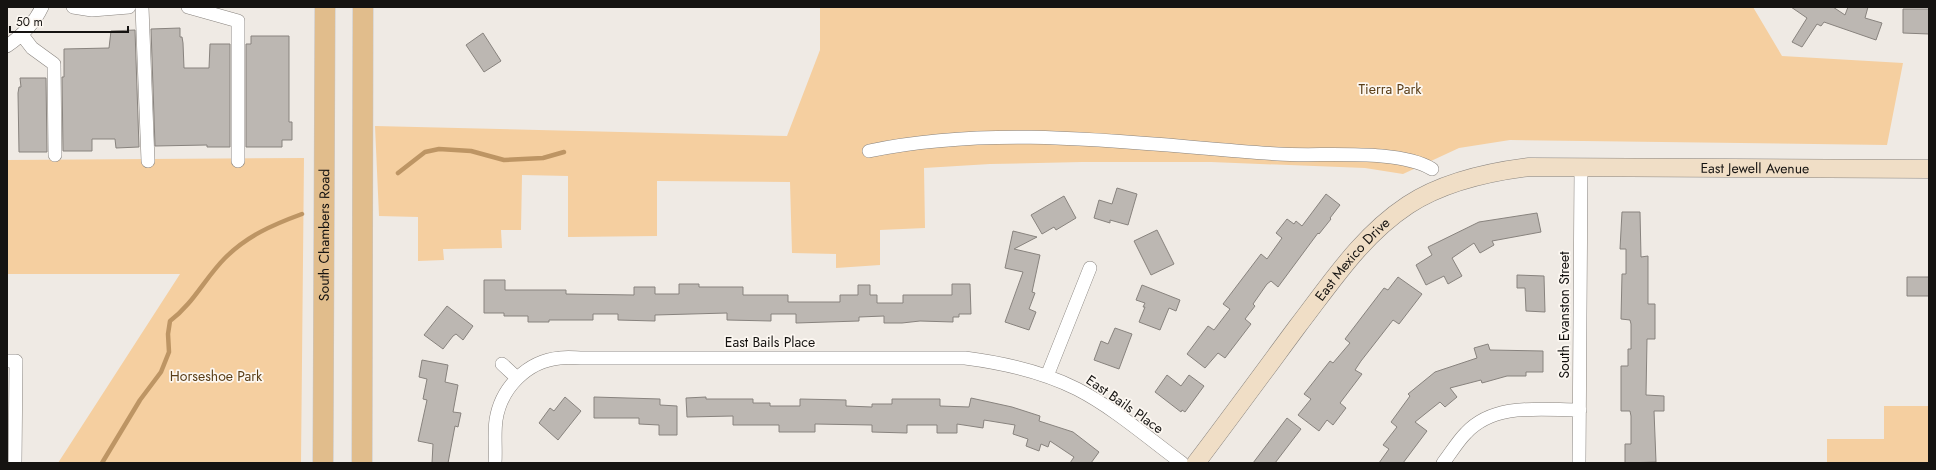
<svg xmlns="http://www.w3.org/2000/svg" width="1936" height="470" viewBox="0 0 1936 470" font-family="Jost,sans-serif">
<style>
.green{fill:#f5cfa0}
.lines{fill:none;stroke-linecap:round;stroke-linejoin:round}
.stream{stroke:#bd9564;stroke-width:4.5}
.building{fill:#bcb7b2;stroke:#88837e}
.street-casing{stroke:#88837e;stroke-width:14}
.secondary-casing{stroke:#88837e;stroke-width:19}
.primary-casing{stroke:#c7c6c6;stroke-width:21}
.street{stroke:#fff;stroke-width:13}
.secondary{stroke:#f0dec6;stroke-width:18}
.primary{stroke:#e1bd8c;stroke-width:20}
.labels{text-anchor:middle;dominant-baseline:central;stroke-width:3.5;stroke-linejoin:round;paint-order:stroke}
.park-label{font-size:14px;fill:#5a3e17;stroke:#fcf7f1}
.street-label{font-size:14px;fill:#151311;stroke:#fcf7f1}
</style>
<rect width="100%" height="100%" fill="#efeae4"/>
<path class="green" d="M820,7H1753L1782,56L1903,63L1887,145L1510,140L1459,148L1403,174L1365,168L1211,162H1082L990,164L924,168L925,228L880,230V265L836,268V254L792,253L790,182L657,181V236L568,237V176L522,175L521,230H501L502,248L443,249L444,260L418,261V217L379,216L375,126L787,136L820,50Z
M304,158L301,463H58L180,274H7V160Z
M1884,406H1929V463H1827V439H1884Z"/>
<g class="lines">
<path class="stream" d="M398,173L425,152L439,149L471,151L504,160L543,158L564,152
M102,463L140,400L161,372L169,352L168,334L170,321C193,304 205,278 225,258C247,236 272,225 302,214"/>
</g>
<path class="building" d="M1791,7H1833L1845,15L1848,7H1868L1865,18L1882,23L1876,40L1824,22L1821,26L1817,24L1802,47L1792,42L1807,18Z
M1903,9H1929V34L1903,33Z
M180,28V37H182L183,43L184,68H209L210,44H230V147H207V145L155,146L151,29Z
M135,30L139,147L116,148L115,139H92V151H63L62,77H64V49L109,48L111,31Z
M483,33L501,61L484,72L466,45Z
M251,36H289V122H292V140H282V147H246V44H251Z
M20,78H46L47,152H19L18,93L19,87H21Z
M1117,188L1137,194L1128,225L1110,220V223L1094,218L1099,200L1112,204Z
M1326,194L1340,205L1330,218L1331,219L1319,234L1318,233L1278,287L1271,281L1267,284L1253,304L1255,306L1245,319L1251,324L1225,358L1218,353L1205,368L1187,354L1208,326L1214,330L1230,309L1223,304L1261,254L1267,259L1282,238L1276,233L1287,219L1294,224L1296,221L1302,226Z
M1064,196L1076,218L1056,230L1054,227L1042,234L1031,215Z
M1622,212H1640L1641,257L1648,256V304H1655V339H1647L1646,395L1664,396V411H1654L1656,462L1625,463V444H1631V416L1630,411H1621V366H1628V349H1631V324L1630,320L1621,319L1622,274H1626V249H1620Z
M1537,213L1541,232L1492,241L1494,245L1480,253L1474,243L1452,258L1462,276L1448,284L1444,276L1426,285L1416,265L1432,255L1428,247L1479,222Z
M1157,230L1174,264L1151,275L1134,241Z
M1013,231L1037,237L1014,249L1040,255L1032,292L1035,293L1029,309L1036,312L1029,330L1005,322L1023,272L1005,268Z
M1517,275L1544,276L1545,312L1526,311L1525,288H1517Z
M1398,277L1422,294L1399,324L1393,320L1361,361L1355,370L1362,374L1340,403L1346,408L1333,425L1327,420L1319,431L1298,415L1311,399L1304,394L1330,361L1333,363L1350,343L1345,339L1384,288L1388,290Z
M1907,277H1929V296H1907Z
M484,280H505V290H566V294L634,295V287H655V294H679V284H699V287H743V295H788V302H840V295H858V285H870V295H877V303H903V295H952V284H970L971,314H959V317H953V322L920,321L902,323H884V316L859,317V321L796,323V314H771V321L727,320V313L655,315V321L618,320V314H593V320H549V322H528V316H504V313H484Z
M1142,285L1180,300L1176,311L1169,308L1160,330L1139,322L1145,307H1143L1145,303L1136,300Z
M447,306L473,326L463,340L456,334L453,336L443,349L424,335Z
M1115,328L1132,334L1119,369L1094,360L1101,341L1108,344Z
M1488,344L1490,350L1543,351V372H1526V376H1507L1482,383L1481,380L1450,388L1457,397L1445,407L1440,402L1415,422L1427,431L1403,463H1379L1389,449L1383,445L1397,427L1391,422L1410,396L1408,394L1435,372L1477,358L1474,348Z
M422,360L448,365L445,382L458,385L453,412L461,413L458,427L455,426L448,463H432L433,444L418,441L427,400L423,399L427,379L419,377Z
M1167,375L1181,386L1189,375L1204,386L1185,412L1182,410L1181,412L1155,392Z
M565,397L581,411L558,440L539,423L550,408L554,411Z
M594,397L660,399V405L677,406V435H659V425L639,424V418H594Z
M706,397V399H753V403H770V406H800V399L846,400V406L872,407V404H892V399H940V406L969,407L971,398L1012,407L1040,416L1039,421L1073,432L1099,452L1091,463H1070L1074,457L1050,441L1048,447L1041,444L1039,451L1026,446L1028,439L1013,434L1015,425L984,420L983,428L957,424V433H937V425H907V433L872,432V425L815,424V432H779V425H733V416L687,417L686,398Z
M1287,418L1301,429L1275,463H1253Z"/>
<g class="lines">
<g class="street-casing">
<path id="street" d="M73,7L92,10L129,7
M142,7L148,161
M188,7L238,21V161
M22,35L32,48L54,64L55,155
M7,46C23,35 34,24 42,7
M869,151C1003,123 1142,145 1278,154C1320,157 1397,148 1432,169
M7,361H16L15,463
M502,364L517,378
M1047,376L1090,268
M495,463C496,449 494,434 496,420C501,388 527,361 560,358C568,357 576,358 584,358H965C1004,363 1041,371 1077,389C1114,408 1148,438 1182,463
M1443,463C1451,453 1457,442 1466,433C1495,402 1541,410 1580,410
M1579,463L1581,168"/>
</g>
<g class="secondary-casing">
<g id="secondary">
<path id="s1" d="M1196,463C1230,418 1263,373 1297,327C1331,283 1361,236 1408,205C1443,182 1488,172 1529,167L1929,169"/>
</g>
</g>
<g class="primary-casing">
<g id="primary">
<path id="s2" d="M323,463L325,7"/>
<path d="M362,463L363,7"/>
</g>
</g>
<use href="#street" class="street"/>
<use href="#secondary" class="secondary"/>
<use href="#primary" class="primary"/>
</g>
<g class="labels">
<g class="park-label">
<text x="1390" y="89">Tierra Park</text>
<text x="216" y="376">Horseshoe Park</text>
</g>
<g class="street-label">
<text stroke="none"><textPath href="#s1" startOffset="689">East Jewell Avenue</textPath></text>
<text stroke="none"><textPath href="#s2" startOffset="228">South Chambers Road</textPath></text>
<text stroke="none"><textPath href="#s1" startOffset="257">East Mexico Drive</textPath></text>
<text transform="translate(1564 315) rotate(-90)">South Evanston Street</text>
<text x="770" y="342">East Bails Place</text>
<text transform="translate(1125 404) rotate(35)">East Bails Place</text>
</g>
</g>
<rect width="1936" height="470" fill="none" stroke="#151311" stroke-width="16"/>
<path d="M10 26v6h118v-6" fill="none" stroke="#151311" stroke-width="2"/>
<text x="16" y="26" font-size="12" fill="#151311" stroke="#fcf7f1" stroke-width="3" paint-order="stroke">50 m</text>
</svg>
